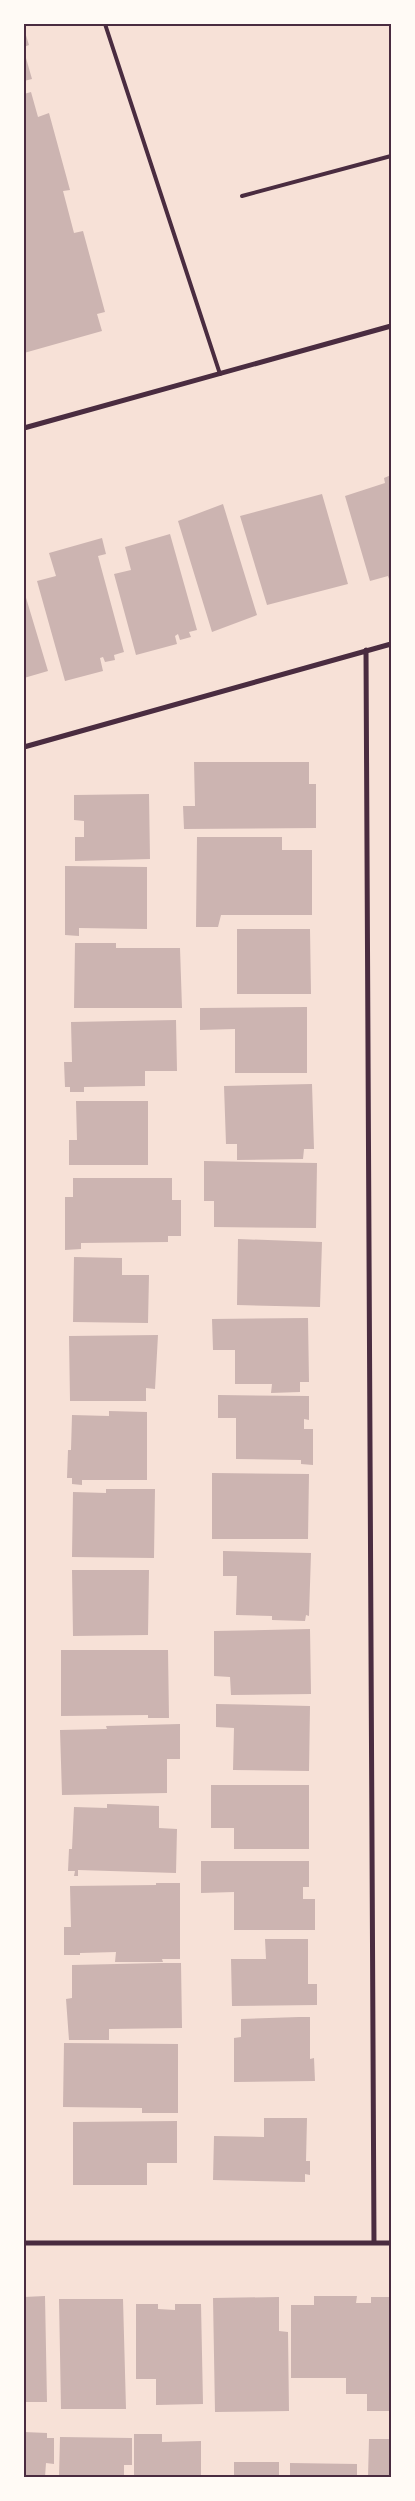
<svg xmlns="http://www.w3.org/2000/svg" width="415" height="2501" viewBox="0 0 415 2501" font-family="'Titillium Web',sans-serif">
<style>
.building{fill:#ccb4b1}
.lines{fill:none;stroke-linecap:round;stroke-linejoin:round}
.service{stroke:#4a2c40;stroke-width:4}
.minor{stroke:#4a2c40;stroke-width:5}
.neatline{fill:none;stroke:#4a2c40;stroke-width:2}
</style>
<rect width="100%" height="100%" fill="#f7e1d7"/>
<path class="building" d="M24,29L29,45L24,47Z
M24,51L32,79L24,81Z
M31,92L38,117L49,113L70,190L63,191L74,233L83,231L105,312L97,314L102,331L24,353V94Z
M391,475V585L388,576L370,581L345,496L385,483L384,478Z
M322,494L348,584L267,605L240,516Z
M223,504L257,615L212,632L178,521Z
M170,534L197,630L189,632L191,637L180,640L178,634L175,636L177,644L136,655L114,574L131,570L125,547Z
M102,538L106,554L98,556L124,652L114,655L115,660L105,662L103,657L100,658L103,671L65,681L37,581L56,576L49,553Z
M24,591L48,671L24,678Z
M194,762H309V784H316V828L184,829L183,806H195Z
M149,794L150,859L75,861V837H84V821L74,820V795Z
M197,837H282V850H312V915H221L218,927H196Z
M65,866L147,867V929L79,928V936L65,935Z
M237,929H310L311,994H237Z
M75,943H116V948H180L182,1008H74Z
M307,1007V1073H235V1029L200,1030V1008Z
M176,1020L177,1071H145V1086L84,1087V1092H70V1087H65L64,1062H72L71,1022Z
M312,1084L314,1149H304L303,1159L237,1160V1144H226L224,1086Z
M76,1101H148V1165H69V1140H77Z
M204,1161L317,1163L316,1228L214,1227V1201H204Z
M73,1178H172V1200H181V1236H168V1242L81,1243V1249L65,1250V1197H73Z
M238,1239L322,1242L320,1307L237,1305Z
M74,1257L122,1258V1275H149L148,1323L73,1322Z
M308,1318L309,1382H300V1392L271,1393L272,1384H235V1350H213L212,1319Z
M158,1335L155,1389L146,1388V1401H70L69,1336Z
M218,1395L309,1396V1420L304,1419V1429H313V1465L301,1464V1460L236,1459V1418H218Z
M109,1411L147,1412V1480H82V1485L72,1484V1478H67L68,1450H71L72,1415L109,1416Z
M212,1473L309,1474L308,1539H212Z
M106,1489H155L154,1558L72,1557L73,1492L106,1493Z
M223,1551L311,1553L309,1616L306,1615L305,1621L272,1620V1616L236,1615L237,1576H223Z
M72,1570H149L148,1635L73,1636Z
M310,1629L311,1694L231,1695L230,1677L214,1676V1631Z
M61,1650H168L169,1718H148V1715L61,1716Z
M216,1704L310,1706L309,1771L233,1770L234,1728L216,1727Z
M180,1724V1759H167V1793L62,1795L60,1730L107,1729L106,1726Z
M211,1785H309V1849H234V1828H211Z
M107,1804L159,1806V1828L177,1829L176,1873L78,1870V1876H74L75,1871H68L69,1849H72L74,1807L107,1808Z
M201,1861H309V1887H303V1899H315V1930H234V1892L201,1893Z
M156,1883H180V1959H162L163,1962H115L116,1952L80,1953V1955H64V1927H71L70,1886L156,1885Z
M265,1939H308V1984H317V2005L232,2006L231,1959H266Z
M162,1963H181L182,2028L109,2029V2040H69L66,1999L72,1998V1965Z
M299,2017H310V2059L314,2058L315,2081L234,2082V2038L241,2037V2019Z
M64,2043L178,2044V2113H142V2108L63,2107Z
M264,2118H307L306,2161H310V2175L305,2174V2182L213,2180L214,2136L264,2137Z
M177,2121V2163H147V2185H73V2122Z
M45,2296L47,2402H24V2297Z
M314,2296H357L356,2303H371V2297H391V2411H367V2394H346V2378H291V2305H314Z
M279,2297V2331L288,2332L289,2411L215,2412L213,2298Z
M59,2299H123L126,2409H61Z
M136,2304H158V2309L175,2310V2304H201L203,2404L156,2405V2379H136Z
M24,2432L47,2433V2438H54V2464L46,2463L45,2477H24Z
M134,2434H162V2442L201,2441V2477H134Z
M60,2437L132,2438V2465H124V2477H59Z
M369,2439H391V2477H368Z
M234,2462H279V2477H234Z
M290,2463L357,2464V2477H290Z"/>
<g class="lines">
<path class="service" d="M105,24L220,374
M242,196L391,156"/>
<path class="minor" d="M24,428L391,326
M366,650L374,2243
M24,747L391,644
M24,2243H391"/>
</g>
<rect width="415" height="2501" fill="none" stroke="#fffaf5" stroke-width="50"/>
<rect x="25" y="25" width="365" height="2451" class="neatline"/>
</svg>
